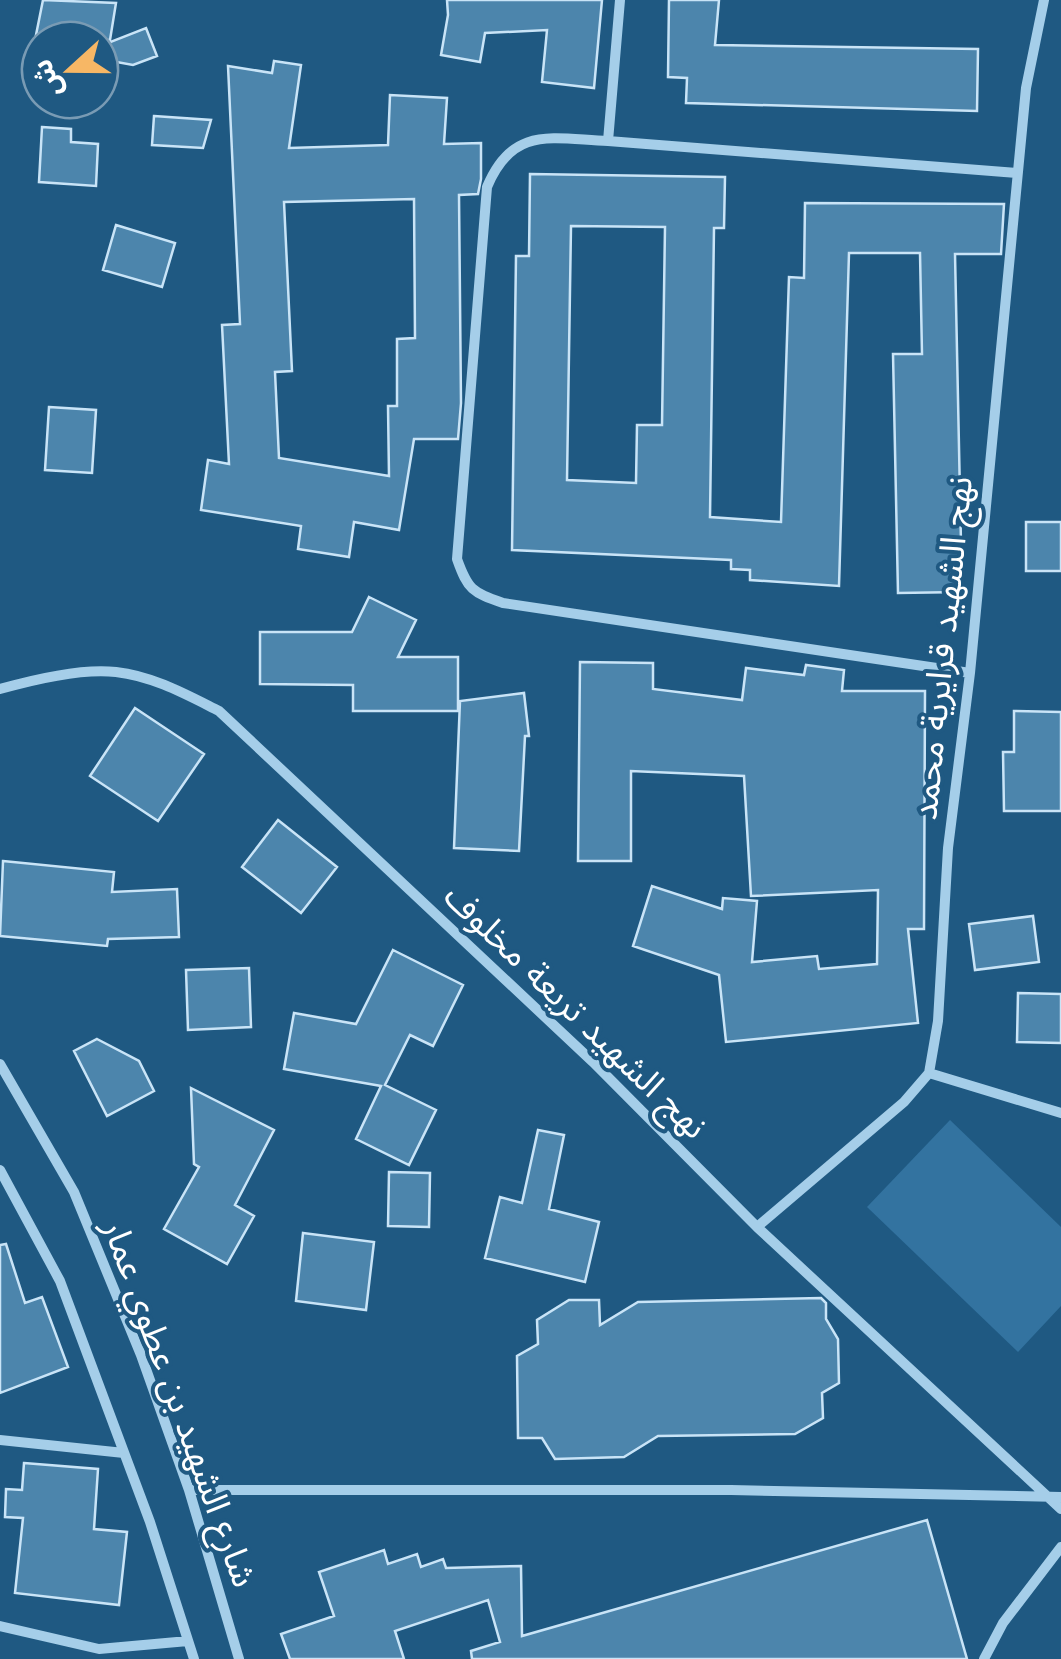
<svg xmlns="http://www.w3.org/2000/svg" width="1061" height="1659" viewBox="0 0 1061 1659" font-family="Jost,'Noto Sans Arabic',sans-serif">
<style>
.green{fill:#3373a0}
.building{fill:#4c85ac;stroke:#c9e4f7;stroke-width:2.5;fill-rule:evenodd}
.lines{fill:none;stroke-linecap:round;stroke-linejoin:round}
.minor{stroke:#a5cee9;stroke-width:10}
.labels{text-anchor:middle;dominant-baseline:central;stroke-width:8;stroke-linejoin:round;paint-order:stroke}
.street-label{font-size:35px;fill:#fff;stroke:#1f5982}
</style>
<rect width="100%" height="100%" fill="#1f5982"/>
<path class="green" d="M950,1120L1061,1227V1306L1018,1352L867,1207Z"/>
<path class="building" d="M43,0L116,3L110,40H35Z
M447,0H602L594,88L542,82L547,30L485,33L480,62L441,55L448,15Z
M669,0H719L715,45L978,49L977,111L686,103L687,78L668,77Z
M146,28L157,56L133,65L100,59V46Z
M274,61L301,65L289,148L388,145L390,95L447,98L444,144L481,143V179L478,194L459,195L461,403L458,439H414L399,530L354,522L349,557L298,549L301,526L201,510L208,460L229,464L222,325L240,324L228,66L272,73ZM414,199L415,338L397,339V406H388L389,476L279,458L275,372L292,371L284,202Z
M154,116L211,120L203,148L152,145Z
M42,127L71,129V142L98,144L96,186L39,182Z
M530,174L725,177L724,228H714L710,517L781,522L789,277L804,278L805,203L1004,204L1001,254H955L962,592L898,593L893,354H922L920,253H849L839,586L750,580V570L731,569V560L512,550L516,256H529ZM571,226L665,227L662,425H637L636,483L567,480Z
M116,225L175,243L162,287L103,270Z
M49,407L96,410L92,473L45,470Z
M1026,522H1061V571H1026Z
M369,597L416,620L398,657H458V711H353V685L260,684V632H352Z
M580,662L653,663V689L742,700L746,668L804,675L806,665L844,670L842,691H925L924,929H908L918,1023L726,1042L719,975L633,946L652,886L722,909L723,898L757,901L752,962L817,956L819,969L877,964L878,890L751,896L744,776L631,771V861H578Z
M524,693L529,736H525L519,851L454,848L460,701Z
M135,708L204,754L158,821L90,776Z
M1014,711L1061,712V811H1004L1003,752H1014Z
M278,820L337,867L301,913L242,867Z
M3,861L114,872L112,892L177,889L179,937L108,939L107,946L0,936Z
M1033,916L1039,962L975,970L969,924Z
M393,950L463,985L433,1046L410,1035L385,1085L436,1110L409,1165L356,1139L381,1086L284,1069L294,1013L356,1024Z
M249,968L251,1027L188,1030L186,970Z
M1018,993L1061,994V1043L1017,1042Z
M97,1039L139,1061L154,1091L107,1116L74,1051Z
M191,1088L274,1130L235,1205L254,1216L227,1264L164,1229L199,1167L194,1164Z
M538,1130L564,1135L549,1209L599,1222L585,1282L485,1258L500,1197L522,1203Z
M389,1172L430,1173L429,1227L388,1226Z
M303,1233L374,1242L366,1310L296,1301Z
M6,1244L25,1303L42,1297L68,1367L0,1393V1245Z
M821,1298L826,1303V1319L838,1339L839,1383L822,1393L823,1418L795,1434L658,1436L624,1457L555,1459L542,1438H518L517,1356L538,1344L537,1320L569,1300H599L600,1325L638,1302Z
M24,1463L98,1469L94,1529L127,1532L119,1605L15,1593L23,1518L5,1517L6,1489L22,1490Z
M927,1520L967,1659H472L471,1651L500,1642L488,1600L395,1631L404,1659H290L281,1634L334,1616L319,1572L384,1550L388,1564L417,1554L421,1567L443,1559L446,1568L521,1566L522,1636Z"/>
<g class="lines">
<path class="minor" d="M608,141L620,0
M970,673L503,603C472,592 468,590 457,559L487,187C513,125 552,139 608,141L1017,173
M0,689C32,680 83,668 116,672C153,676 187,695 219,711L593,1062L757,1227L1061,1509
M0,1064L74,1192L141,1355L189,1490L239,1659
M929,1073L1061,1113
M0,1170L60,1281L150,1522L194,1659
M757,1227L904,1102L929,1073L938,1021L948,848L970,673L1026,88L1044,0
M0,1440L124,1453
M189,1490H731L1061,1497
M0,1626L99,1649L188,1641
M984,1659L1003,1623L1061,1547"/>
</g>
<g class="labels">
<g class="street-label">
<text transform="translate(942 648) rotate(-84)">نهج الشهيد قرايرية محمد</text>
<text transform="translate(576 1011) rotate(44)">نهج الشهيد تريعة مخلوف</text>
<text transform="translate(180 1403) rotate(70)">شارع الشهيد بن عطوي عمار</text>
</g>
</g>
<g transform="translate(70 70) rotate(249)"><circle r="48" fill="#1f5982" stroke="#799bb4" stroke-width="2.5"/>
<path d="M0-8L18 38L0 25L-18 38Z" fill="#f7b765"/>
<text y="-15" font-size="28" font-weight="bold" text-anchor="middle" fill="#ffffff">ش</text>
</g>
</svg>
